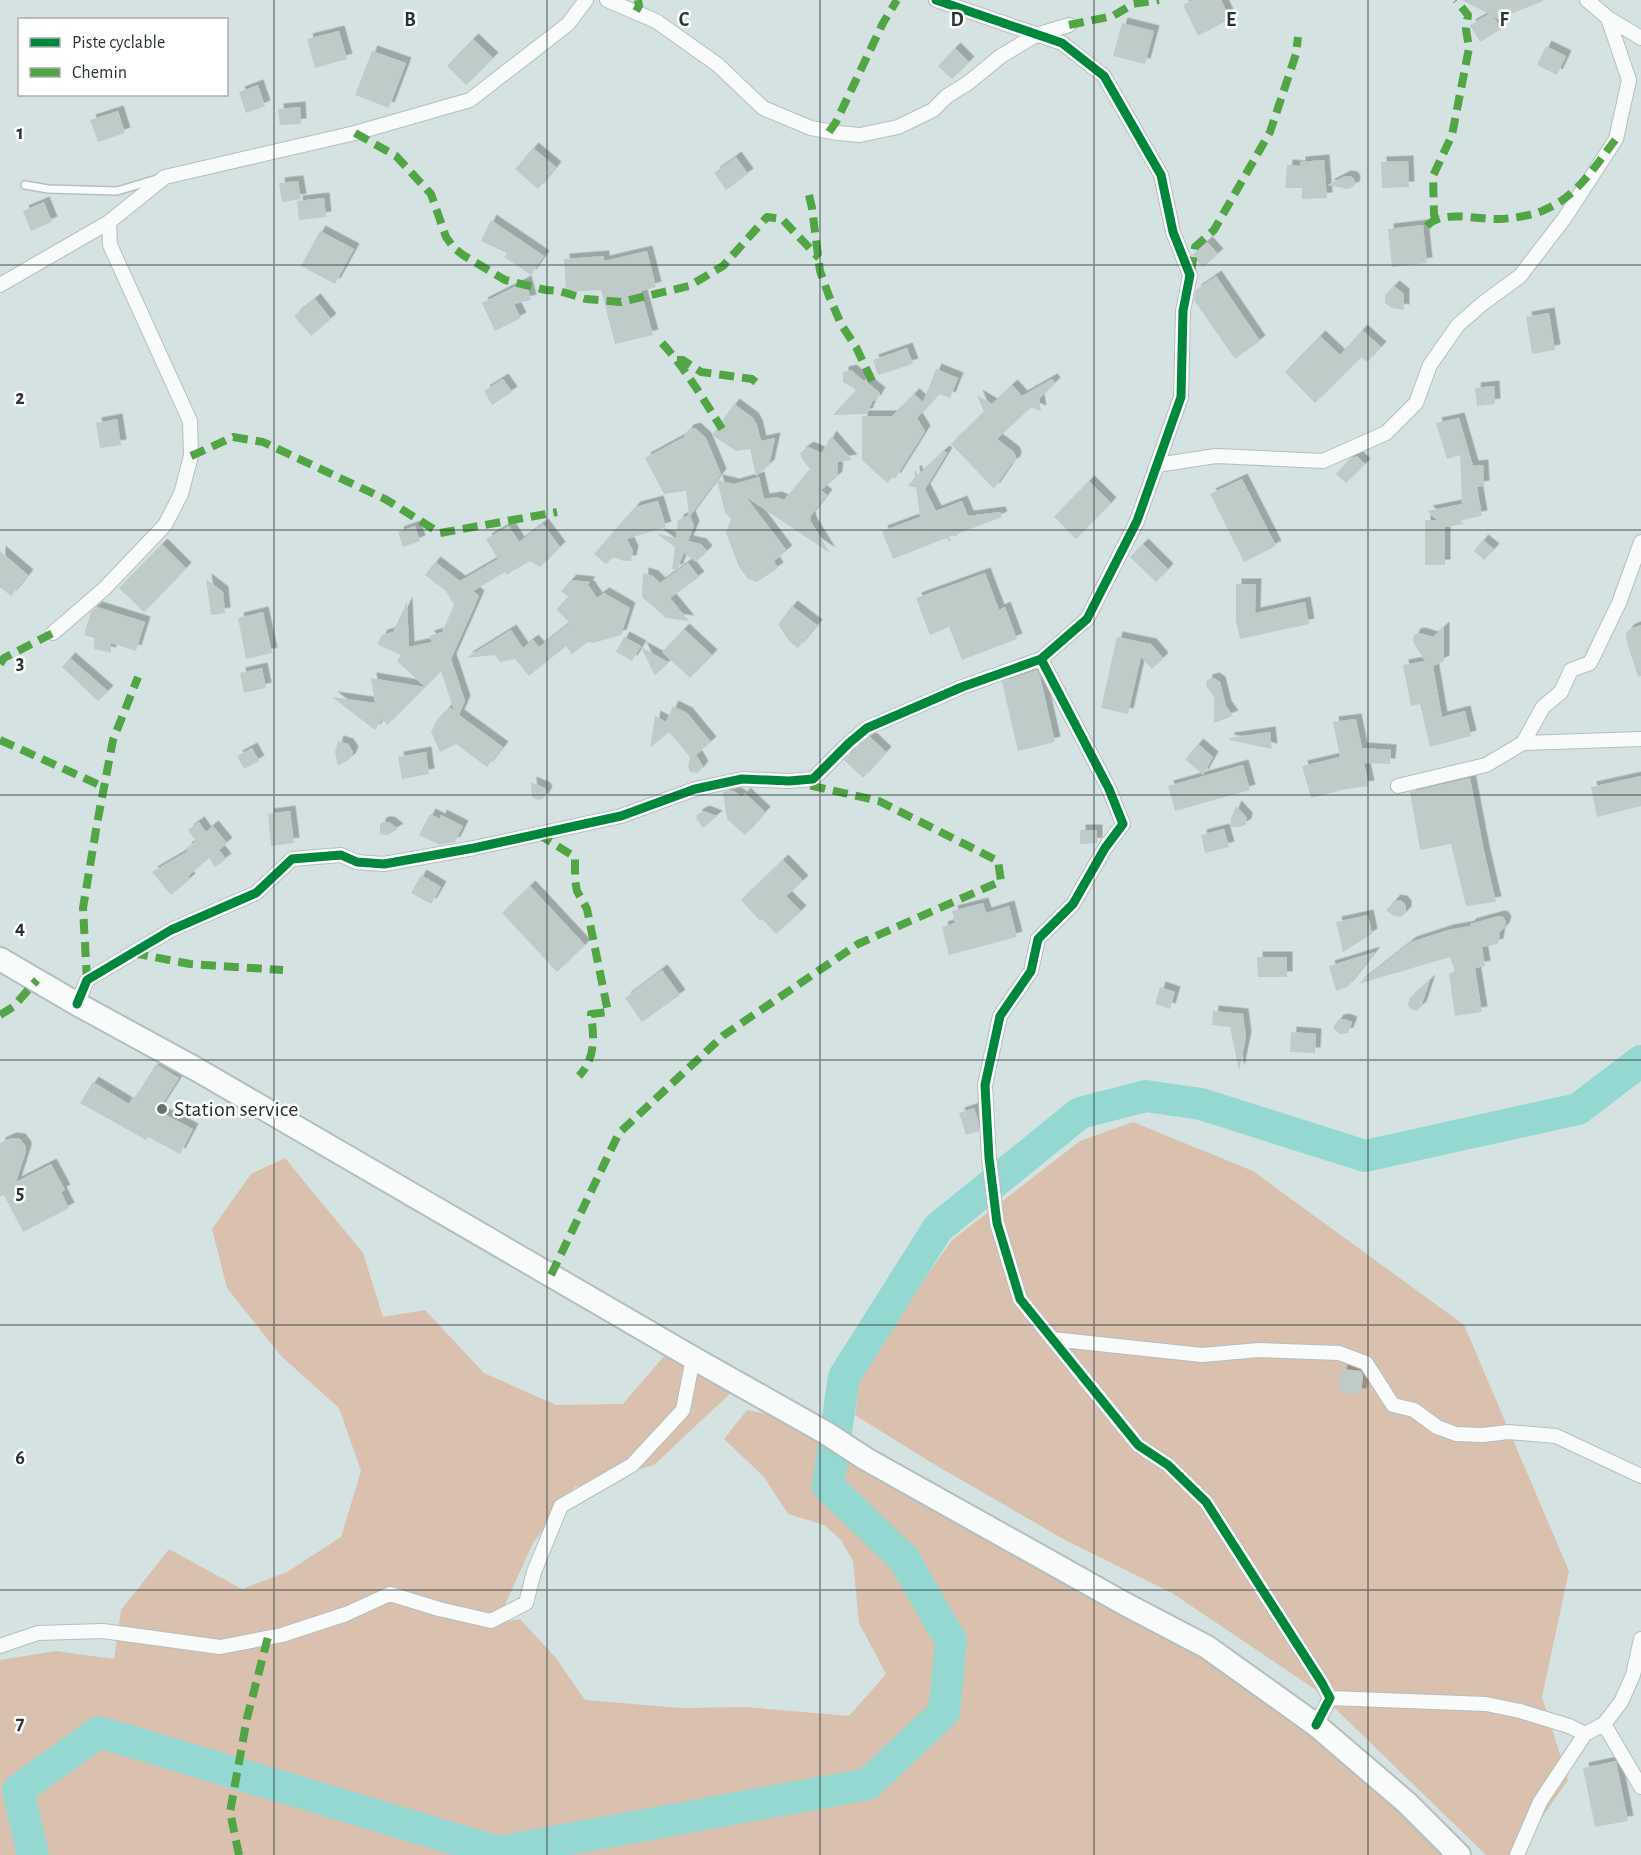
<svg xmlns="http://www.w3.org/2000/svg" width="1641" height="1855" viewBox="0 0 1641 1855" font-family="'Alegreya Sans',sans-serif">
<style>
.green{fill:#dac1af}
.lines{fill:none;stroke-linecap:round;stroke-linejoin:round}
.river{stroke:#94d8d1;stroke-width:32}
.building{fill:#bfcbc9;filter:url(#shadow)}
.service-casing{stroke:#b3bfbe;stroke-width:10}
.minor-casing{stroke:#b3bfbe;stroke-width:16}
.trunk-casing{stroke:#b3bfbe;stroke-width:26}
.service{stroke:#f9fbfa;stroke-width:7}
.minor{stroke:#f9fbfa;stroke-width:14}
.trunk{stroke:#f9fbfa;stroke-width:22}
.quiet{stroke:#51a544;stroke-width:8;stroke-dasharray:15 8;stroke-linecap:butt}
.cycleway-casing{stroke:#fff;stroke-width:13}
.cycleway{stroke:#00873e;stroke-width:9}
.grid{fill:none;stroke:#2a3433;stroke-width:1.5;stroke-opacity:0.55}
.poi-dot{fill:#667170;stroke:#fff;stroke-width:2}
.labels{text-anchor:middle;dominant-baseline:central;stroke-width:5;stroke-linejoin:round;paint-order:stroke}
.poi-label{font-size:22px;fill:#2a3433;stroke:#fff;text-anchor:start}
.grid-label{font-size:20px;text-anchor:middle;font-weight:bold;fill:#2a3433;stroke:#fff;stroke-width:5;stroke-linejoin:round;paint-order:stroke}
</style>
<defs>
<filter id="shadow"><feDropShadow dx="5.5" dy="-5.5" stdDeviation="0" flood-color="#0004"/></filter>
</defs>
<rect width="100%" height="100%" fill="#d4e3e1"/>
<path class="green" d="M1133,1122L1253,1171L1464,1325L1569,1571L1542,1697L1568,1780L1516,1855H1486L1316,1690L1172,1593L1065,1540L932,1463L855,1415L861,1369L952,1240L1080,1141Z
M285,1158L363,1253L383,1317L425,1310L484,1373L556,1405L623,1404L670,1349L735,1389L654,1465L575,1487L533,1543L504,1607L479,1627L520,1619L556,1658L585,1700L681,1708L746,1707L849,1716L886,1674L859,1623L853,1561L841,1540L824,1525L788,1514L764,1477L724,1439L747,1410L825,1426L1133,1618L1251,1688L1343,1758L1446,1855H0V1660L56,1651L114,1659L121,1610L169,1549L242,1589L287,1572L341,1537L361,1471L339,1408L281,1356L227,1288L212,1229L251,1174Z"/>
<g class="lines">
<path class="river" d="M33,1855L18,1790L99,1732L498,1852L868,1784L944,1712L951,1641L904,1559L828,1486L844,1377L938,1228L1080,1113L1146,1096L1201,1104L1365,1156L1578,1109L1641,1061"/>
</g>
<path class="building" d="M1192,0H1221L1230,19L1198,36L1183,5Z
M1462,0H1543V1L1498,19L1494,17L1501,29L1480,42L1470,25L1489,14Z
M1122,23L1154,31L1145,64L1113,56Z
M339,31L347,59L315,68L307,39Z
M473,39L493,58L466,85L447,66Z
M1546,46L1566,56L1557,75L1537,65Z
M955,48L969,62L952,79L938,66Z
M372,51L406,63L389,108L355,95Z
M258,85L265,106L246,113L239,92Z
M300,107L301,124L280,125L278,109Z
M118,111L125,133L98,142L90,120Z
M533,148L556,167L538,189L515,169Z
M736,157L748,174L726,190L714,173Z
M1324,160L1327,198L1302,199V188H1285L1287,165L1300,166V162Z
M1408,161L1409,187L1382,188L1381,162Z
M1345,176L1352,177L1355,181L1354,187L1347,189L1328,185Z
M298,181L301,199L282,202L279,183Z
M324,198L326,217L299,220L297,201Z
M44,202L52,222L31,231L23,211Z
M491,220L544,256L531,275L504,257L507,253L481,241Z
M1423,225L1427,263L1392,267L1388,229Z
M320,231L354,249L335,284L301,266Z
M1207,242L1218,254L1203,267L1192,255Z
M647,251L656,287L641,291L653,335L615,344L601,290L566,292L564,259L604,256V261Z
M1216,276L1260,341L1235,359L1194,300L1196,290Z
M526,281L531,300L514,304L521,318L495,331L482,303Z
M1394,286L1404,294V310L1392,308L1385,303V295Z
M315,299L331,319L311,336L294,316Z
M1549,313L1555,350L1532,354L1526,317Z
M1362,330L1381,347L1367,362L1361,357L1315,403L1285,372L1320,336L1340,355Z
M907,348L913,364L878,375L873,360Z
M936,369L958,378L950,398L939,394L917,418L925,431L895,479L893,477L887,483L862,460V416H892L914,394L923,402Z
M851,370L864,381L867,378L869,384L880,393L875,401L873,400L867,414L833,415L856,390L843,382V372Z
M503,379L512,392L492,405L484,391Z
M1052,379L1055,383L1039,399L1041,411L1031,407L997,439L1014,452L1016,457L1015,462L1011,464L994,489L951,444L984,412L977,395L992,404L1012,385L1022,396Z
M1494,386L1495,404L1477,406L1475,388Z
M734,404L753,418L757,425L761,441L775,438L769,465L756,476L750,449L736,451L712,435Z
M1459,418L1473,466L1483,465L1484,486L1477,487L1482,516L1460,520L1464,524L1445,527V565H1425V520H1437L1427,511L1462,504L1460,455L1447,459L1436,423Z
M117,419L121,445L100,448L96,423Z
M695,428L706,438L721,474L690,516L694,526L688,541L701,544L707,551L696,562L684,553L677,570L672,569L675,547L658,535V534L676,538L678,520L689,515L686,491L664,494L645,458L684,437L688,430Z
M831,436L852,460L838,462L837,477L821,490L827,495L810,517L811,522L830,553L746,497L787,551L774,561L778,568L757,582L748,579L739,567L726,533L731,519L725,512L717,480L734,484L759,477L764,499L776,497L784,500L810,469L802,459L800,453L808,447L822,453Z
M944,451L947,453L925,489L936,511L962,501L968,516L1000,512L1002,517L949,537L951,541L950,542L946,538L893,559L882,531L920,517L916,487L907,486L915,478L914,471H916L918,475Z
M1357,456L1365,464L1346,483L1336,474L1350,459Z
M1242,479L1276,546L1244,562L1210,494Z
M1089,481L1111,503L1076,539L1054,517Z
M658,501L666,527L627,539L633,551L631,561H624L613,557L606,564L594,554L635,507Z
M543,524L560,547L540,567L530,561L506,575L505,572L473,591L479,596L451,659L465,701L459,715L503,747L487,767L456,744L440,752L431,732L437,720L449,707L454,711L441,671L387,725L383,719L375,730L332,697L375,703L371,678L425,687L397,661L401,655L377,644L382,635L393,632L407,602L409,647L432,642L429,636L442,632L454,605L446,591L425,575L435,562L460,581L498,559L486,539L509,526L519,542Z
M415,526L420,541L403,547L398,532Z
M1483,540L1494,549L1484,560L1474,551Z
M162,544L186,568L144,612L119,588Z
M1143,544L1168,569L1156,582L1130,557Z
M0,551L28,575L11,596L0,587Z
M688,563L699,577L670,598L689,621L666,618L642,597L643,573L653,576L660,583Z
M985,573L999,610L1005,607L1017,639L962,660L949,627L930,635L916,598Z
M206,579L223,592L225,613L211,615Z
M571,580L590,582L587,586H589L597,598L604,593L630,608L621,635L593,643L588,642L572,654L566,646L529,676L515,659L500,662L495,655L466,658L511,630L523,648L533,640L539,647L570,623L556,609L569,597L561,591Z
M1236,584H1256L1255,613L1305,602L1309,624L1240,639L1236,621Z
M792,606L817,625L798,648L789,641L778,624Z
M97,607L145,622L136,651L111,643V653L94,649V638L84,635L91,612Z
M263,612L272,653L246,659L238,618Z
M1641,625V676L1638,677L1626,639V633L1630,629Z
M1444,627V661L1433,666L1442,717L1465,711L1471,736L1430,747L1420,704L1411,706L1403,665L1425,661L1413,642V638L1415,634L1420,633L1433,637Z
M684,629L712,655L690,678L662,652Z
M624,637L641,646L632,661L616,652Z
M1117,637L1151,644L1163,658L1152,669L1141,657L1128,714L1101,708Z
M641,647L668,662L655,676Z
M70,658L108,691L98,701L62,667Z
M262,668L266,688L244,693L240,673Z
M1037,670L1040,676L1055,742L1018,751L1002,682Z
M1214,678L1220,682L1226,706L1233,716L1214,723V697L1206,686L1207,680Z
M673,706L687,713L711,742L696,755L703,766L698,773L690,772L688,766L690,757L669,732L650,748L655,716L666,722Z
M1356,719L1362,748L1391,750L1390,764L1364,763L1369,786L1346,789L1311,798L1302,766L1340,757L1333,722Z
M1270,732L1272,749L1229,740V738Z
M870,737L886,752L863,778L844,760Z
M338,741L348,744L353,752L350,759L338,766L335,752Z
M1198,744L1213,757L1203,775L1185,759Z
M252,748L259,761L244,769L237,756Z
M426,752L429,774L402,779L398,757Z
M1243,765L1250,790L1175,811L1168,786Z
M1641,776V806L1597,817L1591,787Z
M1470,778L1484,851L1496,902L1466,906L1451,844L1420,850L1410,792Z
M531,782L545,788L547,792L543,799L538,800L532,797Z
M732,790L742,797L745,793L765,812L745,835L727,819L723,792Z
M1236,806L1247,818L1246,824L1241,827H1231V818Z
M290,811L294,843L271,846L268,814Z
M704,811L717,816L703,828L696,818L698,814Z
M430,814L440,819L441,815L463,826L455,842L440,845L419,835Z
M199,822L206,832L213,826L227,843L219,850L226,859L215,867L209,858L188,876L190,879L171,895L152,872L188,851L186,848L196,841L188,830Z
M383,822H389L398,829L388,835L380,834V824Z
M1224,829L1229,847L1205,853L1201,835Z
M1080,830H1097V843L1080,844Z
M783,860L803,881L786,896L801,911L776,934L762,919L760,921L741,900Z
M421,875L441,887L431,904L411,893Z
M530,886L585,945L557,972L502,913Z
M1395,900L1402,901L1406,906V912L1401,917L1394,916L1386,910Z
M983,903L986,913L1009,906L1017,937L949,955L942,927L955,923L952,911Z
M1368,915L1372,934L1343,952L1336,922Z
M1499,916L1503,917L1506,922L1504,928L1500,932L1498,944L1482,947L1485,966L1475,968L1482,1012L1455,1016L1449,974L1455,971L1450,957L1358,984L1411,942L1448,930L1470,926V924Z
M1375,952L1347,987L1336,991L1329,966Z
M1257,957H1287V977H1258Z
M662,970L680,995L642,1022L625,998Z
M1430,980L1421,1007L1416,1011L1411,1009L1408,1006L1409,999Z
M1160,987L1175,992L1170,1009L1155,1004Z
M1213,1011L1243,1014L1246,1037L1239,1071L1230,1027L1212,1025Z
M1344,1019L1352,1022L1348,1033L1340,1034L1333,1028L1338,1020Z
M1291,1032L1316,1034L1315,1053L1290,1052Z
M156,1064L179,1078L158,1111L193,1129L180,1154L148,1137L146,1140L80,1103L93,1082L129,1104L133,1097L135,1098Z
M974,1108L978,1120L979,1131L966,1135L959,1113Z
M11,1138L20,1139L26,1147V1151L16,1182L51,1164L65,1190L61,1192L69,1208L23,1232L4,1195L0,1197V1143Z
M1342,1369L1361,1371L1363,1376L1361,1394L1339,1392Z
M1616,1761L1628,1821L1595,1827L1583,1768Z"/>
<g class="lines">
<g class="service-casing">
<path id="service" d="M25,185L48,189L117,191L157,179"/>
</g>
<g class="minor-casing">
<path id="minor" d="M607,0L656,21L718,65L763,108L811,128L838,133L860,135L898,127L933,110L947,96L968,83L1001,56L1036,35L1069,25
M1587,0L1608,18L1641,38
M0,285L109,222L165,177L355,133L470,100L568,24L586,0
M1157,465L1216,456L1323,461L1386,433L1416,403L1430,365L1458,325L1482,304L1520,276L1564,219L1616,139L1629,80L1608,18
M53,633L104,589L165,525L181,494L191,456L190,421L110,245L109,222
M1041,659L1109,789L1123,824L1105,848L1073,904L1038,939L1031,971L1000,1016L985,1085L989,1158L997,1223L1020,1299L1138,1445L1168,1465L1206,1502L1322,1683L1330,1698L1316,1725
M1523,743L1641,739
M1398,786L1486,765L1523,743L1543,707L1561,692L1571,670L1590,663L1619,603L1641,542
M77,1004L87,980L171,930L256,893L292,859L341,855L357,862L384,864L474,848L621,816L695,789L742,779L789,781L813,779L849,743L867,728L962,687L1041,659L1087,619L1137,521L1181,397L1183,311L1190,275L1173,232L1161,175L1104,76L1062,43L936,0
M1052,1339L1202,1355L1259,1350L1339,1353L1366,1363L1393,1405L1414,1410L1437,1427L1456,1434L1483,1435L1508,1432L1556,1436L1641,1476
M0,1646L38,1633L103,1631L220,1647L282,1635L346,1614L390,1594L439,1609L491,1621L526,1603L534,1572L561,1506L632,1465L683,1410L693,1358
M1330,1698L1486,1704L1520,1711L1569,1726L1585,1734
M1604,1724L1641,1787
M1517,1855L1540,1802L1585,1734L1604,1724L1621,1702L1633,1675L1641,1639"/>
</g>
<g class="trunk-casing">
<path id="trunk" d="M0,959L77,1004L196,1069L693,1358L826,1433L866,1459L1125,1604L1207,1647L1316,1725L1407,1803L1459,1855"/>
</g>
<use href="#service" class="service"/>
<use href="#minor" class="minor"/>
<use href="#trunk" class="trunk"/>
<path class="quiet" d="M636,11L639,6L638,0
M1069,25L1113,16L1133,4L1159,0
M829,132L836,122L883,23L897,0
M355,133L396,156L431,194L446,237L454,248L463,255L505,280L546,290L559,291L586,299L621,302L689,286L723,266L767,217L782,219L819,258
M809,195L812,208L820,271L829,296L841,324L856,347L872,381
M1436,220L1434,215L1433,176L1452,135L1469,48L1466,29L1468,15L1456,0
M1427,226C1442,209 1478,220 1499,219C1510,219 1534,215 1544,210C1577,197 1595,166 1616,139
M1191,272L1195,247L1214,230L1270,132L1296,54L1298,37
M662,343C685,368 704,400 722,429
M677,360H683L701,372L752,379L762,387
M191,456L233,437L263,442L385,499L440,533L557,512
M0,664L4,658L53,633
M0,740L104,787
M538,834L575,857V880L577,891L587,909L607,1007L608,1012L591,1014C594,1037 596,1058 579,1076
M133,953L190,964L283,970
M87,980L83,908L97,824L113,740L138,677
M0,1015L13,1007L37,980
M551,1275L619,1133L724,1035L858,944L1001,881L998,861L879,801L804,784
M239,1855L230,1812L247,1718L268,1637"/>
<g class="cycleway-casing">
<path id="cycleway" d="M1041,659L1109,789L1123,824L1105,848L1073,904L1038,939L1031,971L1000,1016L985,1085L989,1158L997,1223L1020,1299L1138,1445L1168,1465L1206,1502L1322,1683L1330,1698L1316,1725
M77,1004L87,980L171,930L256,893L292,859L341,855L357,862L384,864L474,848L621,816L695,789L742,779L789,781L813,779L849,743L867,728L962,687L1041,659L1087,619L1137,521L1181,397L1183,311L1190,275L1173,232L1161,175L1104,76L1062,43L936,0"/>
</g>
<use href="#cycleway" class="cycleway"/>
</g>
<path class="grid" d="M274,0V1855M547,0V1855M820,0V1855M1094,0V1855M1368,0V1855M0,265H1641M0,530H1641M0,795H1641M0,1060H1641M0,1325H1641M0,1590H1641"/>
<circle class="poi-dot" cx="162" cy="1109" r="6"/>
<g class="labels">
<g class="poi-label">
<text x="174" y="1109">Station service</text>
</g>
</g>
<g class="grid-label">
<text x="410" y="26">B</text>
<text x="684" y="26">C</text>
<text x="957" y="26">D</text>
<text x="1231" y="26">E</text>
<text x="1504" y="26">F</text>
<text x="20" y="139">1</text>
<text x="20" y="404">2</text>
<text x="20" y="669">3</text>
<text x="20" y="934">4</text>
<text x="20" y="1199">5</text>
<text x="20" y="1464">6</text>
<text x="20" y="1729">7</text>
</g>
<rect x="18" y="18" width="210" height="78" fill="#ffffff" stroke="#aaaead" stroke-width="1.5"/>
<rect x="30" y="38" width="30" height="9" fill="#00873e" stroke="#aaaead" stroke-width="1.5"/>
<text x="72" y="48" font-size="18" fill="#2a3433">Piste cyclable</text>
<rect x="30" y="68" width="30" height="9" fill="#51a544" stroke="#aaaead" stroke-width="1.5"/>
<text x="72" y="78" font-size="18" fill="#2a3433">Chemin</text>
</svg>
